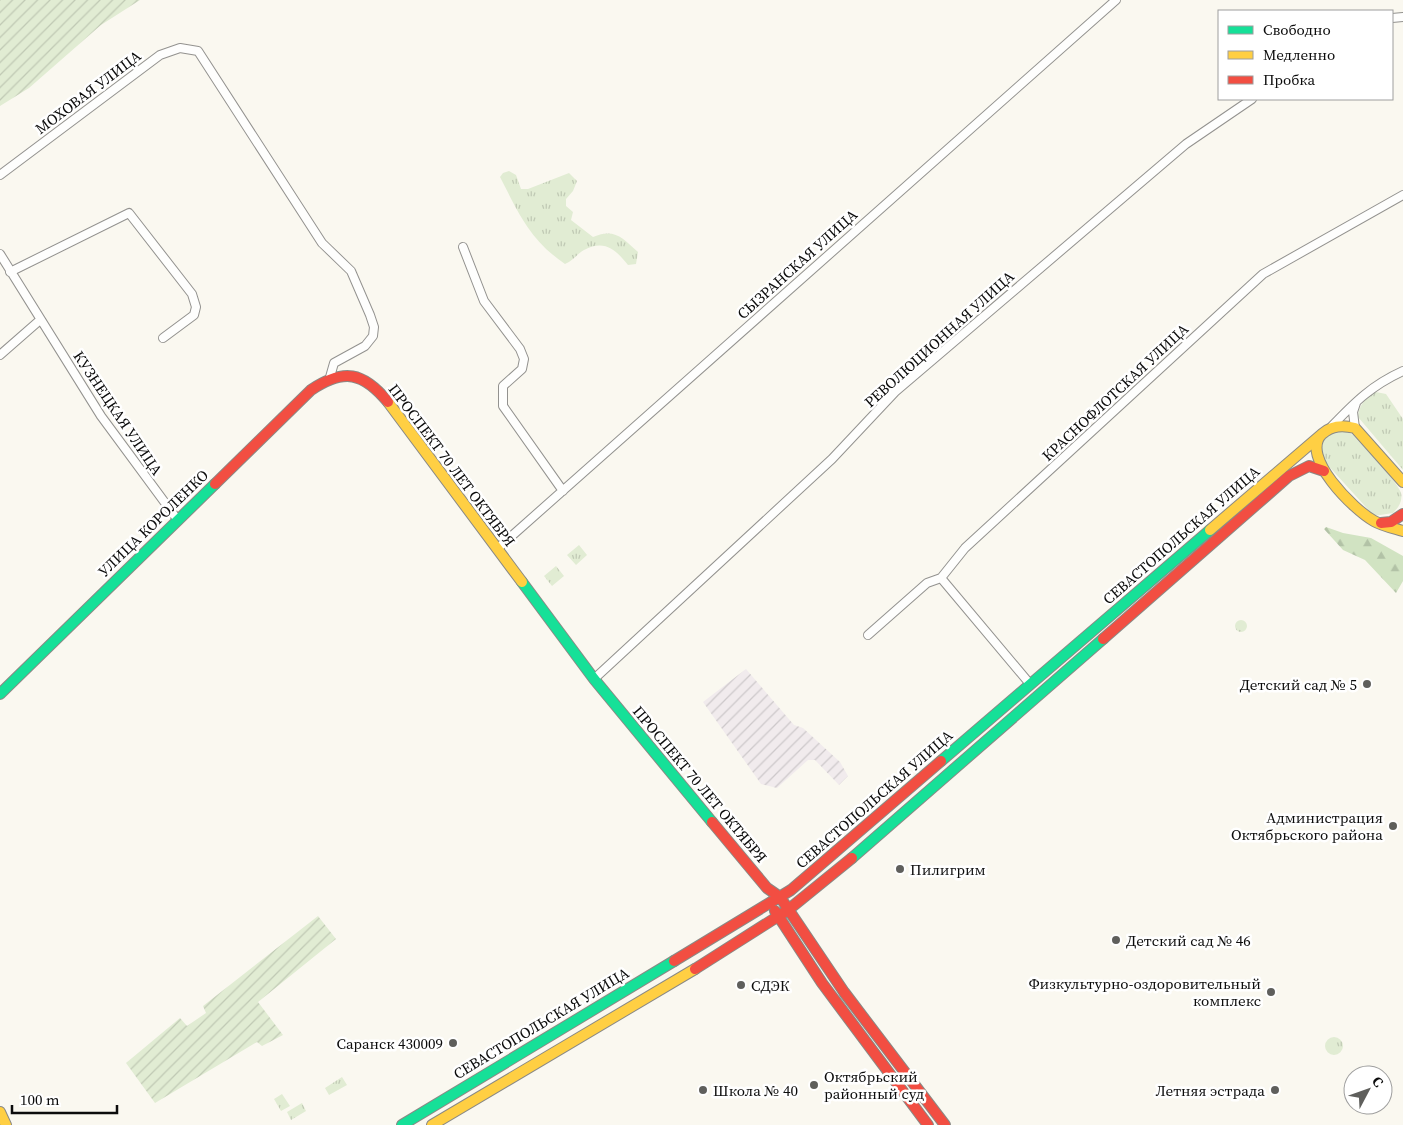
<svg xmlns="http://www.w3.org/2000/svg" width="1403" height="1125" viewBox="0 0 1403 1125" font-family="'Source Serif 4',serif">
<style>
.industrial{fill:url(#industrial-furrows)}
.grass{fill:url(#grass-tufts)}
.forest{fill:url(#forest-firs)}
.garden{fill:url(#garden-furrows)}
.lines{fill:none;stroke-linecap:round;stroke-linejoin:round}
.street-casing{stroke:#93928f;stroke-width:10}
.fast-casing{stroke:#8a8985;stroke-width:12}
.slow-casing{stroke:#8a8985;stroke-width:12}
.jam-casing{stroke:#8a8985;stroke-width:12}
.street{stroke:#fefefd;stroke-width:8}
.fast{stroke:#16e098;stroke-width:10}
.slow{stroke:#ffcf43;stroke-width:10}
.jam{stroke:#f24e42;stroke-width:10}
.poi-dot{fill:#5f5f5c;stroke:#fff;stroke-width:2}
.labels{text-anchor:middle;dominant-baseline:central;stroke-width:5;stroke-linejoin:round;paint-order:stroke}
.street-label{font-size:15px;fill:#0c0c0c;stroke:#fff}
.poi-label{font-size:15px;fill:#0c0c0c;stroke:#fff;text-anchor:end}
</style>
<defs>
<pattern id="industrial-furrows" width="10" height="10" patternUnits="userSpaceOnUse" patternTransform="scale(1.25)"><rect width="10" height="10" fill="#f1ebed"/><path d="M-1 1l2-2M0 10L10 0M9 11l2-2" fill="none" stroke="#cdc8ca"/></pattern>
<pattern id="grass-tufts" width="24" height="20" patternUnits="userSpaceOnUse" patternTransform="scale(1.25)"><rect width="24" height="20" fill="#e1ecd3"/><path d="M3 7l-1-3M5 7V3M7 7l1-3M15 17l-1-3M17 17v-4M19 17l1-3" fill="none" stroke="#c0c9b4"/></pattern>
<pattern id="forest-firs" width="22" height="20" patternUnits="userSpaceOnUse" patternTransform="scale(1.25)"><rect width="22" height="20" fill="#d1e3c2"/><path d="M5 1l3.5 6h-7zM16 11l3.5 6h-7z" fill="#b2c2a6"/></pattern>
<pattern id="garden-furrows" width="10" height="10" patternUnits="userSpaceOnUse" patternTransform="scale(1.25)"><rect width="10" height="10" fill="#e1ecd3"/><path d="M-1 1l2-2M0 10L10 0M9 11l2-2" fill="none" stroke="#c0c9b4"/></pattern>
</defs>
<rect width="100%" height="100%" fill="#faf8f0"/>
<path class="industrial" d="M746,669L794,725L803,728L840,762L848,776L839,785L815,760H808L777,788L761,784L703,702Z"/>
<path class="grass" d="M509,171L516,175L521,189H528L569,173L577,181L573,191L566,199V206L573,212L571,220L593,237C615,228 622,238 638,252L636,264L628,265C616,250 605,239 584,250C577,254 573,261 565,264C530,240 519,214 500,177L503,173Z
M1376,392L1386,394L1403,419V470L1358,417C1358,407 1366,396 1376,392Z
M1336,431H1345L1353,435C1364,448 1396,479 1401,493C1403,501 1398,508 1393,513L1374,516L1324,461L1320,455L1323,439Z
M579,545L587,555L576,565L567,555Z
M556,566L564,576L552,586L544,576Z
M1235 626a6 6 0 1 1 12 0a6 6 0 1 1-12 0Z
M1325 1046a9 9 0 1 1 18 0a9 9 0 1 1-18 0Z
M342,1077L347,1085L329,1095L325,1088Z
M282,1094L290,1106L281,1111L274,1099Z
M302,1103L306,1111L291,1120L287,1112Z"/>
<path class="forest" d="M1326,527L1343,533L1371,538L1403,556V581L1396,593L1365,560L1343,550L1324,529Z"/>
<path class="garden" d="M0,0H140L101,25L29,88L0,106Z
M318,916L336,939L258,1002L283,1035L262,1046L257,1042L155,1103L126,1063L180,1018L187,1026L206,1013L203,1006Z"/>
<g class="lines">
<g class="street-casing">
<path id="street" d="M1392,18L1403,17
M0,175L160,55L180,48L198,51L322,243L351,271L370,315L374,327L373,336L365,346L334,363L330,377
M463,247L484,301L520,349L524,359L522,369L503,386V406L563,491
M0,254L101,416L177,519
M10,272L129,213L192,294L196,307L194,315L163,338
M0,355L40,320
M1332,426C1355,402 1372,385 1403,371
M1355,428L1353,412L1356,403
M497,549L1116,0
M941,578L1030,684
M868,635L927,583L941,578L965,548L1263,274L1403,195
M594,679L832,459L895,392L1186,144L1252,99"/>
</g>
<g class="fast-casing">
<path id="fast" d="M522,582L594,679L712,822
M0,694L215,484
M941,761L1210,530
M852,858L1103,639
M402,1125L674,961"/>
</g>
<g class="slow-casing">
<path id="slow" d="M388,402L522,582
M1403,482L1355,428C1343,425 1332,425 1322,434C1299,456 1354,510 1374,521C1383,526 1393,528 1403,531
M1210,530L1322,434
M0,1112L6,1125
M432,1125L695,969"/>
</g>
<g class="jam-casing">
<path id="jam" d="M215,484L311,390C344,368 363,372 388,402
M1381,523L1391,522L1403,514
M1103,639L1289,476L1309,466L1324,471
M712,822L767,888L780,897L844,992L945,1125
M775,911L822,983L928,1125
M674,961L791,890L941,761
M695,969L788,910L852,858"/>
</g>
<use href="#street" class="street"/>
<use href="#fast" class="fast"/>
<use href="#slow" class="slow"/>
<use href="#jam" class="jam"/>
</g>
<g class="poi-dot">
<circle cx="1367" cy="684" r="5"/>
<circle cx="1393" cy="826" r="5"/>
<circle cx="900" cy="869" r="5"/>
<circle cx="1116" cy="940" r="5"/>
<circle cx="741" cy="985" r="5"/>
<circle cx="1271" cy="992" r="5"/>
<circle cx="453" cy="1043" r="5"/>
<circle cx="814" cy="1085" r="5"/>
<circle cx="703" cy="1090" r="5"/>
<circle cx="1275" cy="1090" r="5"/>
</g>
<g class="labels">
<g class="street-label">
<text transform="translate(88 92) rotate(-37)">МОХОВАЯ УЛИЦА</text>
<text transform="translate(797 264) rotate(-42)">СЫЗРАНСКАЯ УЛИЦА</text>
<text transform="translate(939 339) rotate(-42)">РЕВОЛЮЦИОННАЯ УЛИЦА</text>
<text transform="translate(1115 392) rotate(-43)">КРАСНОФЛОТСКАЯ УЛИЦА</text>
<text transform="translate(118 413) rotate(56)">КУЗНЕЦКАЯ УЛИЦА</text>
<text transform="translate(452 465) rotate(53)">ПРОСПЕКТ 70 ЛЕТ ОКТЯБРЯ</text>
<text transform="translate(153 523) rotate(-44)">УЛИЦА КОРОЛЕНКО</text>
<text transform="translate(1181 535) rotate(-41)">СЕВАСТОПОЛЬСКАЯ УЛИЦА</text>
<text transform="translate(700 784) rotate(50)">ПРОСПЕКТ 70 ЛЕТ ОКТЯБРЯ</text>
<text transform="translate(874 799) rotate(-41)">СЕВАСТОПОЛЬСКАЯ УЛИЦА</text>
<text transform="translate(541 1023) rotate(-31)">СЕВАСТОПОЛЬСКАЯ УЛИЦА</text>
</g>
<g class="poi-label">
<text x="1357" y="684">Детский сад № 5</text>
<text x="1383" y="817">Администрация<tspan x="1383" dy="17">Октябрьского района</tspan></text>
<text x="910" y="869" text-anchor="start">Пилигрим</text>
<text x="1126" y="940" text-anchor="start">Детский сад № 46</text>
<text x="1261" y="983">Физкультурно-оздоровительный<tspan x="1261" dy="17">комплекс</tspan></text>
<text x="751" y="985" text-anchor="start">СДЭК</text>
<text x="443" y="1043">Саранск 430009</text>
<text x="824" y="1076" text-anchor="start">Октябрьский<tspan x="824" dy="17">районный суд</tspan></text>
<text x="713" y="1090" text-anchor="start">Школа № 40</text>
<text x="1265" y="1090">Летняя эстрада</text>
</g>
</g>
<rect x="1218" y="10" width="175" height="90" fill="#ffffff" stroke="#9e9e9e"/>
<rect x="1228" y="26" width="25" height="8" fill="#16e098" stroke="#9e9e9e"/>
<text x="1263" y="35" font-size="15" fill="#0c0c0c">Свободно</text>
<rect x="1228" y="51" width="25" height="8" fill="#ffcf43" stroke="#9e9e9e"/>
<text x="1263" y="60" font-size="15" fill="#0c0c0c">Медленно</text>
<rect x="1228" y="76" width="25" height="8" fill="#f24e42" stroke="#9e9e9e"/>
<text x="1263" y="85" font-size="15" fill="#0c0c0c">Пробка</text>
<g transform="translate(1368 1090) rotate(49)"><circle r="24" fill="#ffffff" stroke="#9e9e9e"/>
<path d="M0-4L9 19L0 12L-9 19Z" fill="#5f5f5c"/>
<text y="-8" font-size="14" font-weight="bold" text-anchor="middle" fill="#0c0c0c">С</text>
</g>
<path d="M12 1105v8h105v-8" fill="none" stroke="#0c0c0c" stroke-width="2.5"/>
<text x="20" y="1105" font-size="15" fill="#0c0c0c" stroke="#ffffff" stroke-width="4" paint-order="stroke">100 m</text>
</svg>
